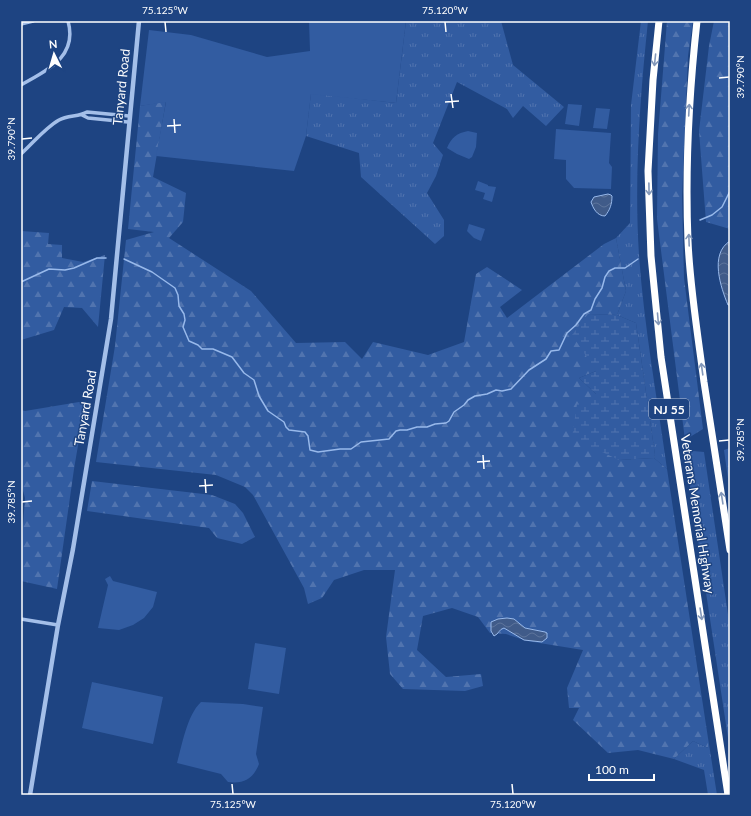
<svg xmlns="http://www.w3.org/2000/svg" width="751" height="816" viewBox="0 0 751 816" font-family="Lato,sans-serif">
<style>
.grass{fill:url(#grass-tufts)}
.forest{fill:url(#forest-firs)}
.wetland{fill:url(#wetland-marsh)}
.park{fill:#325ca1}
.water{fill:url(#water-waves);stroke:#98b9eb}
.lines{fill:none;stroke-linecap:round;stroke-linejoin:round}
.stream{stroke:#98b9eb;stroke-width:1.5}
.minor{stroke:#a4bfe9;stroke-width:3.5}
.tertiary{stroke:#a4bfe9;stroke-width:4.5}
.motorway{stroke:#fff;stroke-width:7}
.oneway{stroke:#8398ba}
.ticks{fill:none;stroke:#fff;stroke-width:1.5}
.labels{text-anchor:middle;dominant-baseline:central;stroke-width:3;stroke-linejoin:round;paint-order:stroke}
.shield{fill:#1e4482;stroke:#bcc7da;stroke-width:1}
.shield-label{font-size:12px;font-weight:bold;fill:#fff}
.street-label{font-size:13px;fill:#fff;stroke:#1e4482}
.neatline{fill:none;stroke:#fff;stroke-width:1.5}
.ticks-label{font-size:10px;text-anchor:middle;fill:#fff}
</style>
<defs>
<pattern id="grass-tufts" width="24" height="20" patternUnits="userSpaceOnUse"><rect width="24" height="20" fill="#325ca1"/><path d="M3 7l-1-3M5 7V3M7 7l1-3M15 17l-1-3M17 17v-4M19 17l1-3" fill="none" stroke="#5174af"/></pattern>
<pattern id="forest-firs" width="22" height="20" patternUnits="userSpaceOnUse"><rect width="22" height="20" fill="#325ca1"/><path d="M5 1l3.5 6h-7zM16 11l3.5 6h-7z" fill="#5174af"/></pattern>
<pattern id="wetland-marsh" width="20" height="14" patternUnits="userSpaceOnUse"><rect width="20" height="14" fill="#325ca1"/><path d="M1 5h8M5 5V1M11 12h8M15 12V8" fill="none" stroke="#5174af"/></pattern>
<pattern id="water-waves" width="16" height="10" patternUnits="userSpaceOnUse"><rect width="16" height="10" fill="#405b89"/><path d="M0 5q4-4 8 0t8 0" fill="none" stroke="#5d749b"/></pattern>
</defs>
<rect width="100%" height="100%" fill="#1e4482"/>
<path class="grass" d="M406,21H501L513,65L564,107L546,126L523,106L513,118L507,109L457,82L433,143L443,155L436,176L427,193L444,220V236L435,244L361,177L359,153L306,136L311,93L396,103Z
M641,21H648C640,97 634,178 639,255C644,326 657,397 667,469L654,458L655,455L636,323L617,315L626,291L616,238L630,223L631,105Z
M684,447L693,451L704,452L730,628V751Z
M708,738L717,795H708L704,770L674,759L693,741L708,748Z"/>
<path class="forest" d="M667,21H693L688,56L682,196L684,278L703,429L685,440L657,219L658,134Z
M714,21H730V229L706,222L699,131L709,46Z
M166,101L153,177L186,193L183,222L169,238L251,291L296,343L345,342L362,359L373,342L428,355L464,342L476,274L487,267L522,290L500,307L507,318L604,244L616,238L626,291L617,315L588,314L596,371L579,378L596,394L619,460L654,458L667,469L708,738V748L693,741L674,759L638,750L608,753L573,720L579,708H569L567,688L583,650L527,641L506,634L490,633L478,617L452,608L423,616L417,650L446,677L481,674L483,686L465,691L403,689L390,674L386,637L395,570H364L334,580L322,598L308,604L304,588L253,495L245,487L216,475L96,462L115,346L126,240L154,232L128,229L140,106Z
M21,231L49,233L48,244L62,245V258L83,262L105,255L98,327L82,308L64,307L54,330L21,340Z
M79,402L85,404L74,469L57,589L21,581V540L22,539L25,498L21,483V410L25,411Z
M730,448V493L724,450Z
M92,481L212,495L235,504L243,513L255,537L242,544L217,538L209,528L87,511Z"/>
<path class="wetland" d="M588,314L617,315L636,323L655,455L654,458L619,460L572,438L577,404L596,394L579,378L596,371L572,335Z"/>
<path class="park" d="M309,21H406L396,103L311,94L306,136L294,171L156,156L166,102L140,106L149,30L191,35L267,57L310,51Z
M568,104L582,105L579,126L565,124Z
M596,108L610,109L607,129L593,128Z
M556,129L611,133L609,163L612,167L611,189L574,188L566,179V160L554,159Z
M468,131L477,133L476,147L472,157L469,159L457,154L447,148C451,138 457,133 468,131Z
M478,181L488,185V186L496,187L492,202L483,199L485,193L475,190Z
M469,224L485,229L481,241L474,238L467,231Z
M110,576L113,581L157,592L153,607L144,618L133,625L119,630L98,628L108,585L105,579Z
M255,643L286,648L279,694L248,689Z
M92,682L163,697L153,744L82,728Z
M201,702L243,704L263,707L256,754L259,764C253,779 244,784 228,782L221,774L177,763C182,745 187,715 201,702Z"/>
<path class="water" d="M608,194L611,195L612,196C612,204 610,210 605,216C597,216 593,208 591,202L594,197Z
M730,241V305H728C721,288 709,254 730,241Z
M507,618L514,619L525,628L545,632L547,633V638L542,642L524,640L504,628C499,629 499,634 494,636L491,631V622L498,619Z"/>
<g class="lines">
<path class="stream" d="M700,220L712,215L722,207L730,191
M124,259L152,272L175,288L178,295L179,306L184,314L185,320L183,327L189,341L198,345L202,349H213L232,357L244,373L254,380L259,396L268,411L284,422L286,427L289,430L305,432L308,436L310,450L318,452L340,449H351L361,442L389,439L396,431L400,430H407L417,427H427L435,424L446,423L449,421L454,412L464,405L468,400L475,396L487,394L496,390L502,391L511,389L529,370L546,359L551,351L559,350L567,333L576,325L584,314L591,310L595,299L602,288L605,277L609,271L615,268H625L638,259
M21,282L49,269L65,270L74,268L97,258H106"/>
<path class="minor" d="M21,24L33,21
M21,85C47,70 78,57 68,21
M82,115L88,118L128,122
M21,154C33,143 45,128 59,120C68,115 79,117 87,112L129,116
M21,619L58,625"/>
<path class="tertiary" d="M30,795L58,625L73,549L111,319L139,21"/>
<path class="motorway" d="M659,21L653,80L648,171L651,256L661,357L728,795
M697,21C689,94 685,167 688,241C690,288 698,336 704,382C713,438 721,494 730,550"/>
</g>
<defs><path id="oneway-shaft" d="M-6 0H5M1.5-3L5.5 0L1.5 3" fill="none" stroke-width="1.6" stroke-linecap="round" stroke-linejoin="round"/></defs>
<g class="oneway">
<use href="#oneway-shaft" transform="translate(655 60) rotate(96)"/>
<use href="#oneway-shaft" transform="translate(689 110) rotate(-87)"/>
<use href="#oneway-shaft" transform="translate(649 189) rotate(89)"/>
<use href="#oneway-shaft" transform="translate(689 240) rotate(-92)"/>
<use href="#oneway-shaft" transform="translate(658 319) rotate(85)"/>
<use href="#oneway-shaft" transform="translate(702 369) rotate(-98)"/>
<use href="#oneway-shaft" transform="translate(722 498) rotate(-99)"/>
<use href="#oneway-shaft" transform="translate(701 614) rotate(81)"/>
</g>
<path class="ticks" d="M165,22L166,32M445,22L446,32M719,78L729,77M451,94L453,108M445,102L459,101M174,119L175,133M167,126L181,125M22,139L32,138M719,441L729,440M483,455L484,469M477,462L490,461M205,479L206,493M199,486L213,485M22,502L32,501M232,784L233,794M512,784L513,794"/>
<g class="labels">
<rect class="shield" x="649" y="399" width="40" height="20" rx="3"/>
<g class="shield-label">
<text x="669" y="409">NJ 55</text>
</g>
<g class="street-label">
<text transform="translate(121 87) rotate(-84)">Tanyard Road</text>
<text transform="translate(85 408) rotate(-80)">Tanyard Road</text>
<text transform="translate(698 514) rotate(81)">Veterans Memorial Highway</text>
</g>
</g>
<rect width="751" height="816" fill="none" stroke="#1e4482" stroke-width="44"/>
<g transform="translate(54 54) rotate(355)" stroke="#1e4482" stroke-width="3" paint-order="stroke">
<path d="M0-3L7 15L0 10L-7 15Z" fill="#ffffff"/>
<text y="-6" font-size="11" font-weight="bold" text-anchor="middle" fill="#ffffff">N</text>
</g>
<path d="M589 774v6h65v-6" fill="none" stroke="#ffffff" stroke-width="2"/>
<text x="595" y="774" font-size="12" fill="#ffffff" stroke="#1e4482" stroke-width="3" paint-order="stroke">100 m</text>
<rect x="22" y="22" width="707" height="772" class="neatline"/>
<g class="ticks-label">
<text x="165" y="14">75.125°W</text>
<text x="445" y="14">75.120°W</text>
<text transform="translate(740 77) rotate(-90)" y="4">39.790°N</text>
<text transform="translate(11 139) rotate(-90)" y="4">39.790°N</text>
<text transform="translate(740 440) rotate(-90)" y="4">39.785°N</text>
<text transform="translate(11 502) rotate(-90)" y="4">39.785°N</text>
<text x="233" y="808">75.125°W</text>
<text x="513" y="808">75.120°W</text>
</g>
</svg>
